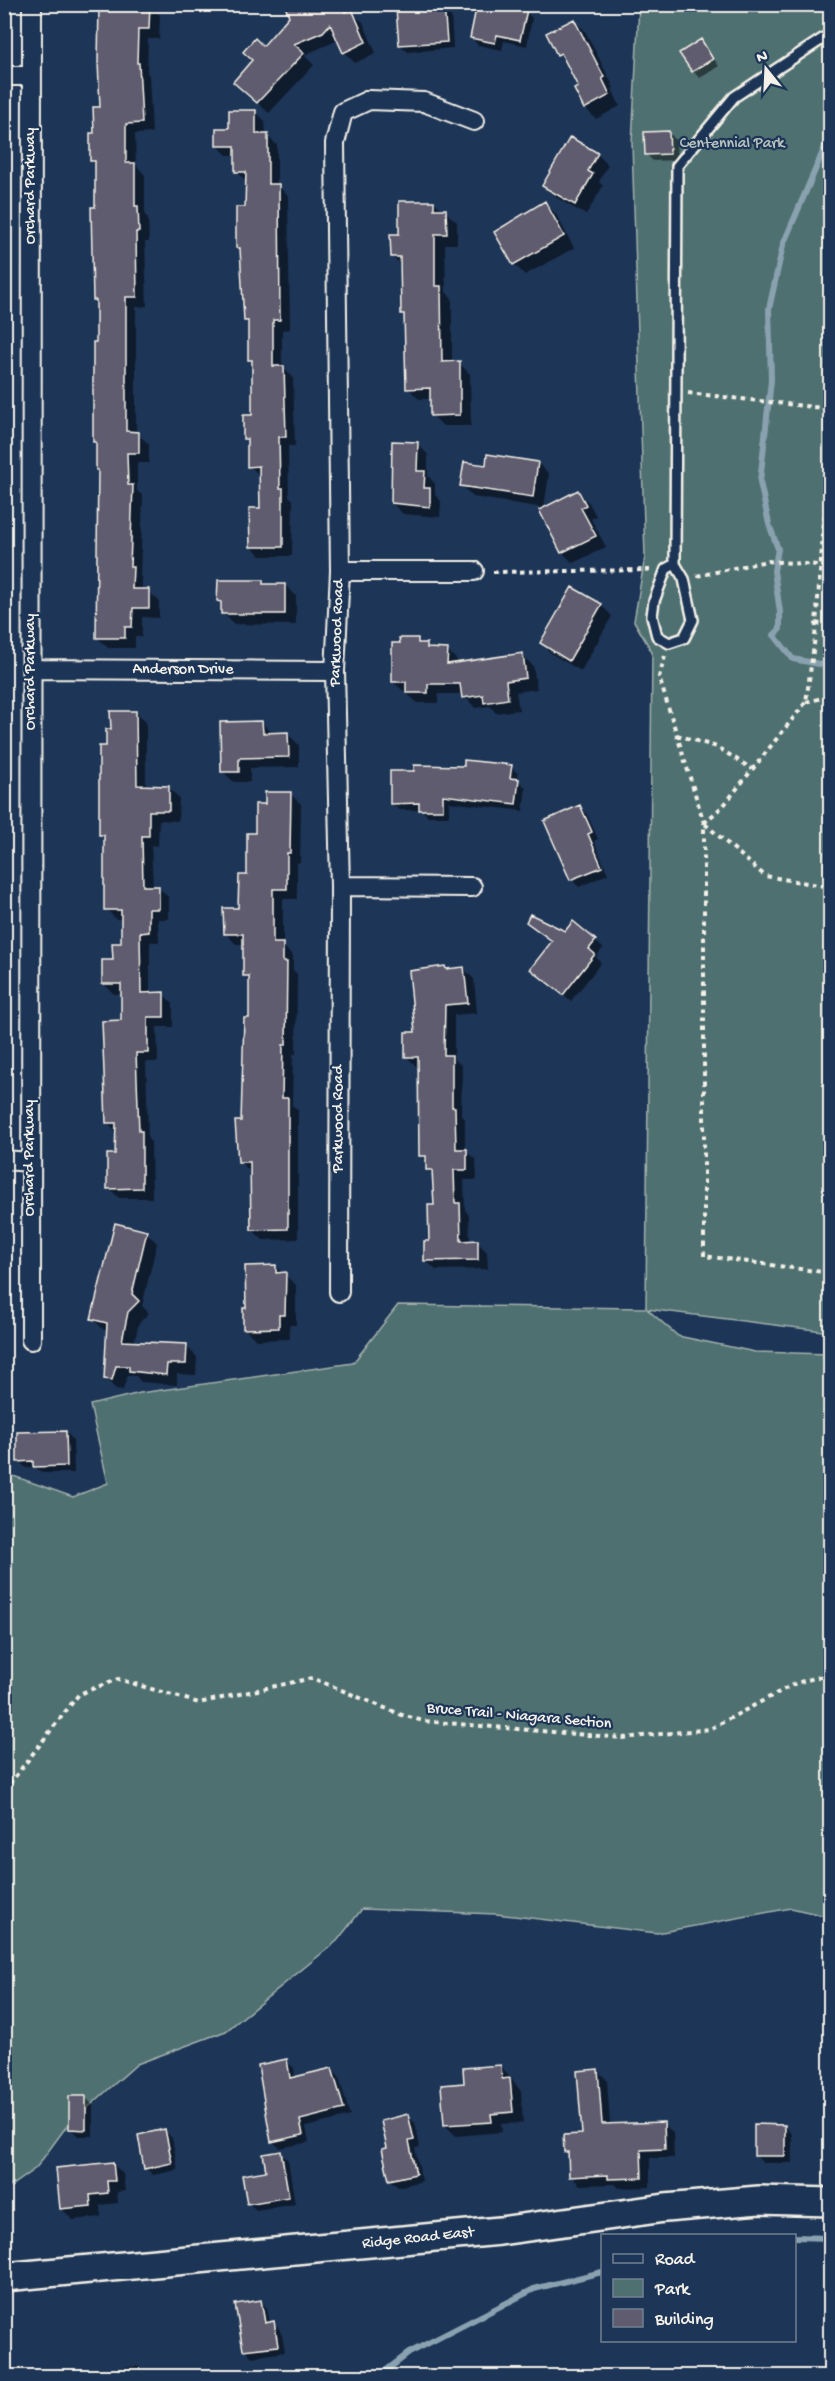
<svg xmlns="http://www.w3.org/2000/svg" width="835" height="2381" viewBox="0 0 835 2381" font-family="'Gochi Hand',sans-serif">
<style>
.green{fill:#4f7071;stroke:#a2b0ac;stroke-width:1.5}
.shadow{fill:#0007}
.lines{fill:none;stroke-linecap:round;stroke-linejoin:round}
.stream{stroke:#8aa2b0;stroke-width:6}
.building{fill:#605c6f;stroke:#f4f1e8;stroke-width:1.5}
.service-casing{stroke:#f4f1e8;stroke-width:14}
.minor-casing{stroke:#f4f1e8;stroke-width:22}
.secondary-casing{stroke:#f4f1e8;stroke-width:32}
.path{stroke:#f4f1e8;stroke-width:4;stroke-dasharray:4.5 4.5;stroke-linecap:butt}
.service{stroke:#1d3557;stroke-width:9}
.minor{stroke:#1d3557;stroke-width:18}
.secondary{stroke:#1d3557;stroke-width:27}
.labels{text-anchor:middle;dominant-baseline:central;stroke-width:4.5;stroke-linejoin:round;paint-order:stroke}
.park-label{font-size:16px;fill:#bac4be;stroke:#1d3557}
.street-label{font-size:16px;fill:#f4f1e8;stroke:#1d3557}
</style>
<rect width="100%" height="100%" fill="#1d3557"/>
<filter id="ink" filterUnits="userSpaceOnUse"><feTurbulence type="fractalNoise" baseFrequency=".0167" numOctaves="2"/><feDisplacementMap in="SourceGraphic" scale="12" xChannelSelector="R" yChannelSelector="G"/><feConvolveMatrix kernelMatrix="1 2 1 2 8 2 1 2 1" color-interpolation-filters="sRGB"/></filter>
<g filter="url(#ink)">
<path class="green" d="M639,5H830V1332L647,1309L678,1336L755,1352L830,1354V1917L791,1908L657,1933L496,1914L362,1909L337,1941L226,2031L137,2064L66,2127L36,2168L5,2190V1473L73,1497L108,1483L90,1405L140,1393L353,1363L398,1305L646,1308L652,652L634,621L645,557L632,143Z"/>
<path class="shadow" d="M286,4H347L350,12L363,22L376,53L355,63L344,52L338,38L334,42L304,55L314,65L269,113L246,93L264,48L291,17Z
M149,5L160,15L159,39H148L147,73L149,75L152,133L135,134L136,165L145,175V215L148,218L149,242H145L147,306L136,307V433L149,444V463H137V491L143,496L140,576L142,579V591H148L159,601V618L142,617V637H135V648H108L97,637L100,472L97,470L98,445L94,441L98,302L94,299L96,165L91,161L101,108Z
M443,7L451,14L453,48L408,52L400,45Z
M525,11L532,18L527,46L504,41L502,50L478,45L471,37Z
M574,20L585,31L614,88L612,89L620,106L596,119L585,108L580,88L568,64L559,54L548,34Z
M701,41L719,66L700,78L693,71Z
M255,111L265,121L266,135L277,145V185L288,196L290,329L282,330V367L293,377L295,446H288L289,496L293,500L292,556H261L251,546L261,510V476L249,466L248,442L245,438L254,417L253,363L249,359V325L245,321L242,252L238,248L247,208V182L237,172V155H227L217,145L231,130Z
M669,133L676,140L677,160L653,161L646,154Z
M597,154L608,165L599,182L603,186L586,215L557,198L546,187Z
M434,202L457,222V244H445L446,292L452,298V363H459L470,374L471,426H443L432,415L431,399H419L408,388L406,317L402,313L401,265L392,256L401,235Z
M545,203L556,214L574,248L525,275L514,264Z
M417,443L428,455V476L435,484V495L441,501L440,517L403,514L392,503Z
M538,463L549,474L544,508L473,497L462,486L487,467Z
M578,492L589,503L596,516L591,519L606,547L573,563L562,552Z
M262,582L265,585H285L296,596V625L234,624L223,613V605L219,601Z
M573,589L601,605L612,616L581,671L552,654L541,643Z
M417,640L432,650H447L458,661V664L522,655L533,666L537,689L516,692L519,710L496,713L490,706L475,708L463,694H438V703H418L393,682Z
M136,712L146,722V787L169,788L179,798L178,821L159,820L158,846L151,845L153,887H158L169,898V919H158L159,942H150V994H163L173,1004V1027H157L158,1062H146L148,1139L151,1142L152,1198H119L109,1188L117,1156V1132L108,1123L122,1022V994H114L104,984L123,945L122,919H116L106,909V840L101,835L107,747L112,730Z
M262,723L273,734H288L299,745V767L250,768V782H234L222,771Z
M465,767H511L518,774V780L526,788L523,811L449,802V816H428L422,810H399L391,803L415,772Z
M290,794L301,804L300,863L297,862V899H283V946L293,956V970L297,974L296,1054H293L292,1105L298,1110V1239L263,1240L252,1229L251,1172L239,1161L251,1019V981L245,975V944H236L225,933L240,910L256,834L267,806Z
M580,807L587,814L598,839L594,841L608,874L579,887L571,879L546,821Z
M527,922L565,933L573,923L603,948L596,957L601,963L571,1001L540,976L554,942Z
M463,968L474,979L477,1013L454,1015V1059L462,1066L461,1115L465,1119V1150L476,1160L477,1180H464L465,1210L469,1215L470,1242H477L487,1252L488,1269L436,1270L425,1260L431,1243L435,1206L434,1176L428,1169L427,1162L421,1155L420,1067H417L406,1056L447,970Z
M146,1232L157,1243L142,1306L149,1313L139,1323L134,1343L186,1346L197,1357L196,1375L177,1374V1385L141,1382L136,1376H127L123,1390L116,1389L105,1378L108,1331L104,1330L93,1319Z
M276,1267L296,1285V1325H289L290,1339L256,1340L245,1329L248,1309Z
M66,1432L73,1440L74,1473H42L36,1468H26L19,1461Z
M286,2061L294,2068L295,2078L332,2069L339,2077L350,2116L306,2127L309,2142L280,2148L272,2141Z
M501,2066L521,2091L523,2123L501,2124L502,2132L456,2136L445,2125L466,2085Z
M598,2071L607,2080L610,2125L664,2124L673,2133L674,2158H650V2187L619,2188L615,2184L580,2185L571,2176L570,2156L566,2152L584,2135Z
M86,2098L93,2105V2136H78L71,2129Z
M408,2116L415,2123L420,2147L415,2148L422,2181L398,2187L390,2180L384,2150L389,2149Z
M785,2126L792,2134V2163H763L755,2155Z
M165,2131L172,2138L178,2170L153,2175L146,2168Z
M280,2153L288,2160L295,2204L256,2210L249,2203Z
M112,2163L123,2174L125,2191L117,2192L118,2203L100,2205L101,2217L73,2220L62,2209Z
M260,2301L267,2308L270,2323H273L281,2330L285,2352L252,2357L245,2349Z
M138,2366L149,2376H22V2375L49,2371L53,2375Z"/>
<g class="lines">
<path class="stream" d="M830,135L783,245L769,309L771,380L760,482L769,524L778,549L774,571L780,612V629L774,635L793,659L830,666
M744,2236H756
M794,2237L830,2238
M379,2376L409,2353L534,2289L602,2272"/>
</g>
<path class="building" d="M99,4H150L149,29H138L137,63H139L142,123L126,124V163H135V206H138L139,232H136L137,297H126V431L139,432V453H127L128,485H133L130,567H133L132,589H149V608H133L132,627H125V638H96L98,470H96V442H93V342H96V300H93L91,207H95V161H90V133H94L93,107H100L98,62Z
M284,4H346L343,8L345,12L352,9L366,42L343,53L330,24L323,32L294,44L304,53L257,103L233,82L252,60L243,52L255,38L263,46L289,16Z
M477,4H504L527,10L520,40L497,35L495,43L470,38Z
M444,5L447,42L399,45L396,9Z
M574,19L604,77L602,78L610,95L584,109L574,89L578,87L561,53L557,55L546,33Z
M701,39L713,59L692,72L679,53Z
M229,110H256V134H268V184H279L280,320H273V366H284L286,437H279L280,488H283V547H250L249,508H260L259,466L247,467V439H243V415H252V360H248V321H244L240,248H236V207H245L246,172H235V146H216V128H229Z
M669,131L670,154L645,155L644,132Z
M570,137L598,153L588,171L593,174L575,205L542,186Z
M399,201H434V209H446L447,234H435V286H441L442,362L460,361V415L430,416V388L406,389L404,314H401L400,257H391L390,234H399Z
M545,201L564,236L513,265L494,232Z
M392,441L418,442L417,471H425L424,488H430V507L391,503Z
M487,454L538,462L533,497L460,486L464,462L486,465Z
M578,490L586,505L581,508L596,536L561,553L539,510Z
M218,580H263V584H285V614H221V602L217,601Z
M572,587L602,604L569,661L540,643Z
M399,638H418V643H427V648L448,649L447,664L523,653L526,678L506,681L508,699L484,703L483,695L462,698L460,684H428V693H406V682H392V643H400Z
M110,711H136L137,785L169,786V811H149V836H142L143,886H159V909H149V932L140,933L141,993L164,992V1017H148V1053H136L139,1131H142V1188L107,1189V1154H115L116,1123H106L102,1021L121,1020V984H102V960H113L112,943H121V910H104V835H99V746H106V729H111Z
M262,721L263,733L288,732L289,757L239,758V772H221L220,722Z
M464,760L512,765L510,778L519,779L516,804L443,795V810H419V803L390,804V771H414V765L464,766Z
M265,792H291L290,853H287V889H273V943H283V962H287L286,1045H283L282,1098H288V1229L251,1230L250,1162H238L235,1121H241L244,1018H249V976H243V934H224L223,908H238L239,875H247V833H255V804H265Z
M580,805L592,832L588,834L602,867L570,880L544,821Z
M530,914L565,931L573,921L596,940L589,949L595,954L563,995L530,969L552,941L526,922Z
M445,966L446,969L464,967L468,1003L445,1005L444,1055H452V1107H455L456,1149H467V1170H454L455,1203H460L461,1241L478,1240V1260L424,1261V1241H429L428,1205H434L432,1170H426V1156H419L418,1057H405V1032H415L409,971Z
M115,1223L147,1231L132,1294L139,1301L128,1312L122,1341L187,1344L186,1364H167L166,1375L129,1371V1366H116L112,1380L104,1379L107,1323L91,1319Z
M276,1265V1273L286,1272L285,1315H279V1328L243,1329V1308H246L245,1266Z
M66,1431L67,1466L33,1467V1461L17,1462V1432Z
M287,2059L290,2078L332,2068L344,2109L300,2120L303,2135L271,2142L258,2065Z
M501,2065L502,2079L510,2078L513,2112L491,2114L492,2122L444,2125L441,2085L464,2083L463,2068Z
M598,2069L602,2124L664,2122L665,2149L641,2150L642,2178L608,2179V2175L569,2177L568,2152H564L563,2135L582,2134L577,2071Z
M69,2096H86V2130L69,2129Z
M408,2114L414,2140L409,2141L416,2174L389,2180L382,2149L387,2148L381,2121Z
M754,2124L785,2125V2156H754Z
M165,2129L172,2163L144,2169L138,2135Z
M281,2151L289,2197L247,2204L242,2175L266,2171L263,2154Z
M113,2162L115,2181H107L108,2193L90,2195L91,2206L60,2209L56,2168Z
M261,2300L265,2323L274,2321L278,2346L243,2350L235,2304Z"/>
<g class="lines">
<g class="service-casing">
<path id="service" d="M675,564L666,569L654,601L652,616L657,636L669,643L684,638L693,620L684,579L675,564L677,166L734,97L830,34"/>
</g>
<g class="minor-casing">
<path id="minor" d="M4,76H31
M340,571H474
M31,669L335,671
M340,886L472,887
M4,1160L30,1162
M339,1292L340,886L335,671L340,571L335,143L343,112L369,100L424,102L474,121
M31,1340L32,4"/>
</g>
<g class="secondary-casing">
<path id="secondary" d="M4,2277L500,2231L665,2208L759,2200L830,2202"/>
</g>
<path class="path" d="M688,393L830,409
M493,572L650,570
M697,576L767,561L830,566
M816,623L830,626
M665,656L659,677L704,823V1256L830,1273
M806,702L830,696
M677,735L717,747L752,769
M704,823L724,805L806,702L815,637L830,446
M705,824L765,876L830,887
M4,1791L79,1694L118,1679L199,1703L312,1678L402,1715L423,1721L623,1738L710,1729L796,1683L830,1674"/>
<use href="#service" class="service"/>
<use href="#minor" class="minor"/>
<use href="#secondary" class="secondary"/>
</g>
</g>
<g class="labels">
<g class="park-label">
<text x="732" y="144">Centennial Park</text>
</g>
<g class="street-label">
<text transform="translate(31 186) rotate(-90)">Orchard Parkway</text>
<text transform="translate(338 633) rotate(-88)">Parkwood Road</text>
<text x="183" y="670">Anderson Drive</text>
<text transform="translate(31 672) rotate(-90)">Orchard Parkway</text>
<text transform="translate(339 1119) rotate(-90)">Parkwood Road</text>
<text transform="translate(30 1158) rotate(-90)">Orchard Parkway</text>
<text transform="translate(519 1717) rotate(5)">Bruce Trail - Niagara Section</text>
<text transform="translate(418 2239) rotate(-6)">Ridge Road East</text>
</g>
</g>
<rect width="835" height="2381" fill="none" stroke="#1d3557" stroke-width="24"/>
<rect x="12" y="12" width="811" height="2357" fill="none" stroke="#f4f1e8" stroke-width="2" filter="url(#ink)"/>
<rect x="601" y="2234" width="195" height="108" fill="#1d3557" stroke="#738091" stroke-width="1.5"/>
<rect x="613" y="2254" width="30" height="9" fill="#1d3557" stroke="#738091" stroke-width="1.5"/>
<text x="655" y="2264" font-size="18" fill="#f4f1e8">Road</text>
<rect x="613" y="2279" width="30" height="18" fill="#4f7071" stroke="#738091" stroke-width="1.5"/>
<text x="655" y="2294" font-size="18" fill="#f4f1e8">Park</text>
<rect x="613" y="2309" width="30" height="18" fill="#605c6f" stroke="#738091" stroke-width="1.5"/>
<text x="655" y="2324" font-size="18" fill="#f4f1e8">Building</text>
<g transform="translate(766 69) rotate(342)" stroke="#1d3557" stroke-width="4.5" paint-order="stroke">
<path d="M0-4.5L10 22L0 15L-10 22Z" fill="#f4f1e8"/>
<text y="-9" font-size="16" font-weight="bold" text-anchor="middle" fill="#f4f1e8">N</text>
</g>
</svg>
